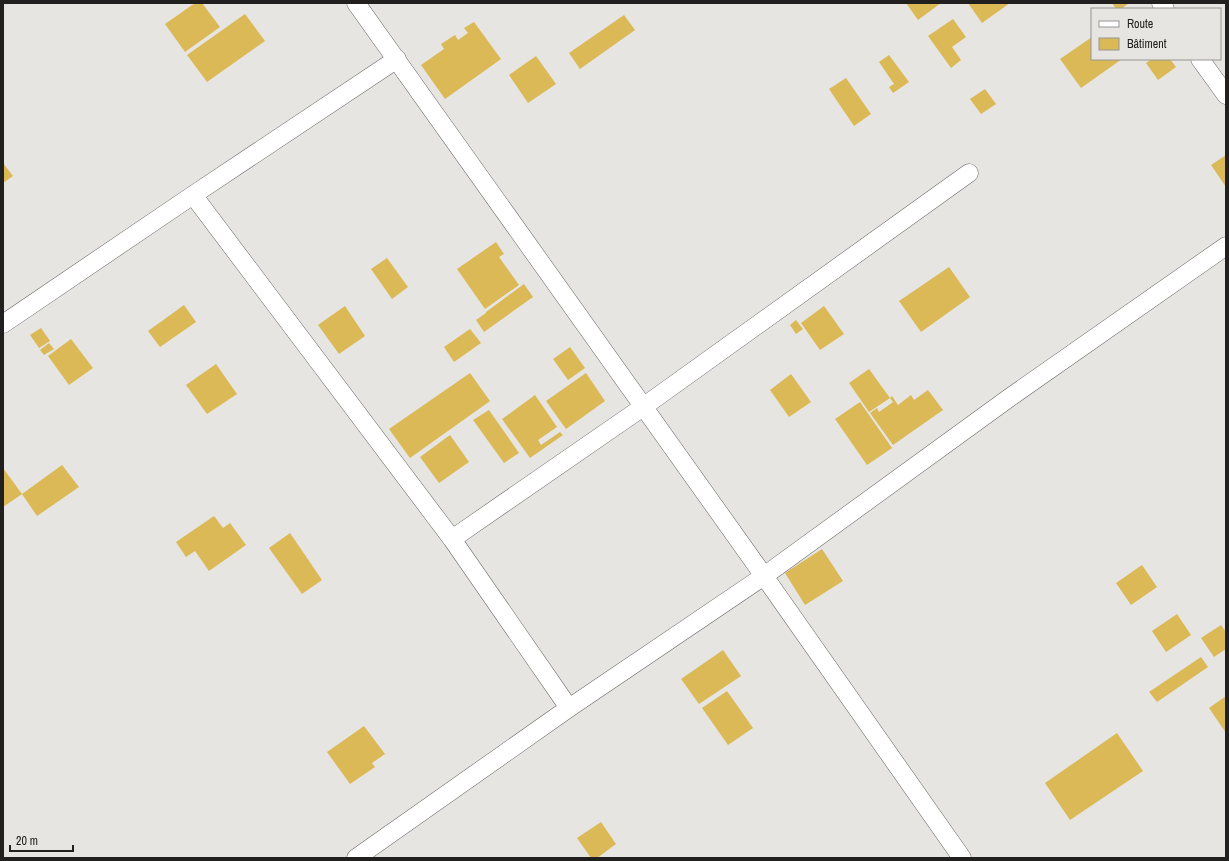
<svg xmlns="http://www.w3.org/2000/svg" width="1229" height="861" viewBox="0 0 1229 861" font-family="'Archivo Narrow',sans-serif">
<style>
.building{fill:#dbb957}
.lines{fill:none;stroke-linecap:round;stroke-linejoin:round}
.street-casing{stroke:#696865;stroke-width:19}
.street{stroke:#fff;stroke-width:18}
</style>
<rect width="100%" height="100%" fill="#e6e5e1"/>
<path class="building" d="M195,3H202L220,27L185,52L165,24Z
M906,3H941L918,20Z
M968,3H1010L982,23Z
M1112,3H1129L1121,9H1116Z
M245,14L265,41L207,82L187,55Z
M624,15L635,30L580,69L569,53Z
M953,19L966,37L952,47L961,60L951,68L928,36Z
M474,22L501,59L445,99L421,65L444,49L441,44L455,35L458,40L468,33L464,28Z
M1092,37V59H1122L1081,88L1060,59Z
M889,55L909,82L893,93L889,87L894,84L879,62Z
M536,56L556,84L528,103L509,75Z
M1152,59H1170L1176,67L1158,80L1146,63Z
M846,78L871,114L854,126L829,89Z
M985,89L996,104L981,114L970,99Z
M1226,155V187L1211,165Z
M3,163L13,176L3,183Z
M496,242L504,254L499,257L519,285L485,309L457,269Z
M387,258L408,287L392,299L371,269Z
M949,267L970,297L921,332L899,301Z
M524,284L533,297L484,332L476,320L486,313V312Z
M184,305L196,322L160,347L148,331Z
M345,306L365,336L339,354L318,325Z
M824,306L844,334L820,350L801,323Z
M796,320L803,329L796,334L790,325Z
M41,328L50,341L39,348L30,335Z
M470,329L481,343L454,362L444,347Z
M71,339L93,368L69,385L48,356Z
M49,343L54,349L44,355L40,350Z
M570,347L585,368L568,380L553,359Z
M216,364L237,394L207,414L186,385Z
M869,369L890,398L869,412L849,383Z
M470,373L490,401L410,458L389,429Z
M586,373L605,401L566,429L546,401Z
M791,374L811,402L789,417L770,390Z
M928,390L943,410L893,445L870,413L877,408L879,412L893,402L890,398L892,396L898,405L911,395L914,400Z
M535,395L557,427L538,440L541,445L560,432L563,435L530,458L502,419Z
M860,402L892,448L867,465L835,419Z
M489,410L519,453L504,463L473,420Z
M450,435L469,462L439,483L420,457Z
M62,465L79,487L37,516L22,494Z
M3,468L22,494L3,507Z
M214,516L223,528L230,523L246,545L209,571L195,551L186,557L176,542Z
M290,533L322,580L302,594L269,548Z
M822,549L843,581L805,605L785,573Z
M1142,565L1157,587L1131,605L1116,583Z
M1177,614L1191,635L1166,652L1152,631Z
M1221,625L1226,632V649L1214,657L1201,638Z
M723,650L741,676L699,704L681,679Z
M1201,657L1208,667L1157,702L1149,692Z
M727,691L753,728L728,745L702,708Z
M1226,696V733L1209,708Z
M364,726L385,754L372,763L375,767L350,784L327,752Z
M1117,733L1143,771L1070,820L1045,783Z
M601,822L616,844L597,858H591L577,838Z"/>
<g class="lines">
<g class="street-casing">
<path id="street" d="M356,3L764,576L962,858
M1161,3L1165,9
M1200,59L1226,95
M193,195L452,539L569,708
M3,324L193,195L397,59
M452,539L643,407L969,173
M356,858L569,708L764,576L1009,398L1226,246"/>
</g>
<use href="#street" class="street"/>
</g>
<rect width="1229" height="861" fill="none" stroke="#21201f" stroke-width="8"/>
<rect x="1091" y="8" width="130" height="52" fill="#e6e5e1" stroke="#979693"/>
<rect x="1099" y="21" width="20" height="6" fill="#ffffff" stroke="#979693"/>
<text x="1127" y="28" font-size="12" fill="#21201f">Route</text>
<rect x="1099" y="38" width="20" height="12" fill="#dbb957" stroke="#979693"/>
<text x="1127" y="48" font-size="12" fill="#21201f">Bâtiment</text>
<path d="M10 845v6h63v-6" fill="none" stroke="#21201f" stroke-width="2"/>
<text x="16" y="845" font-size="12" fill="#21201f" stroke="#e6e5e1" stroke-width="3" paint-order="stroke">20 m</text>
</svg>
